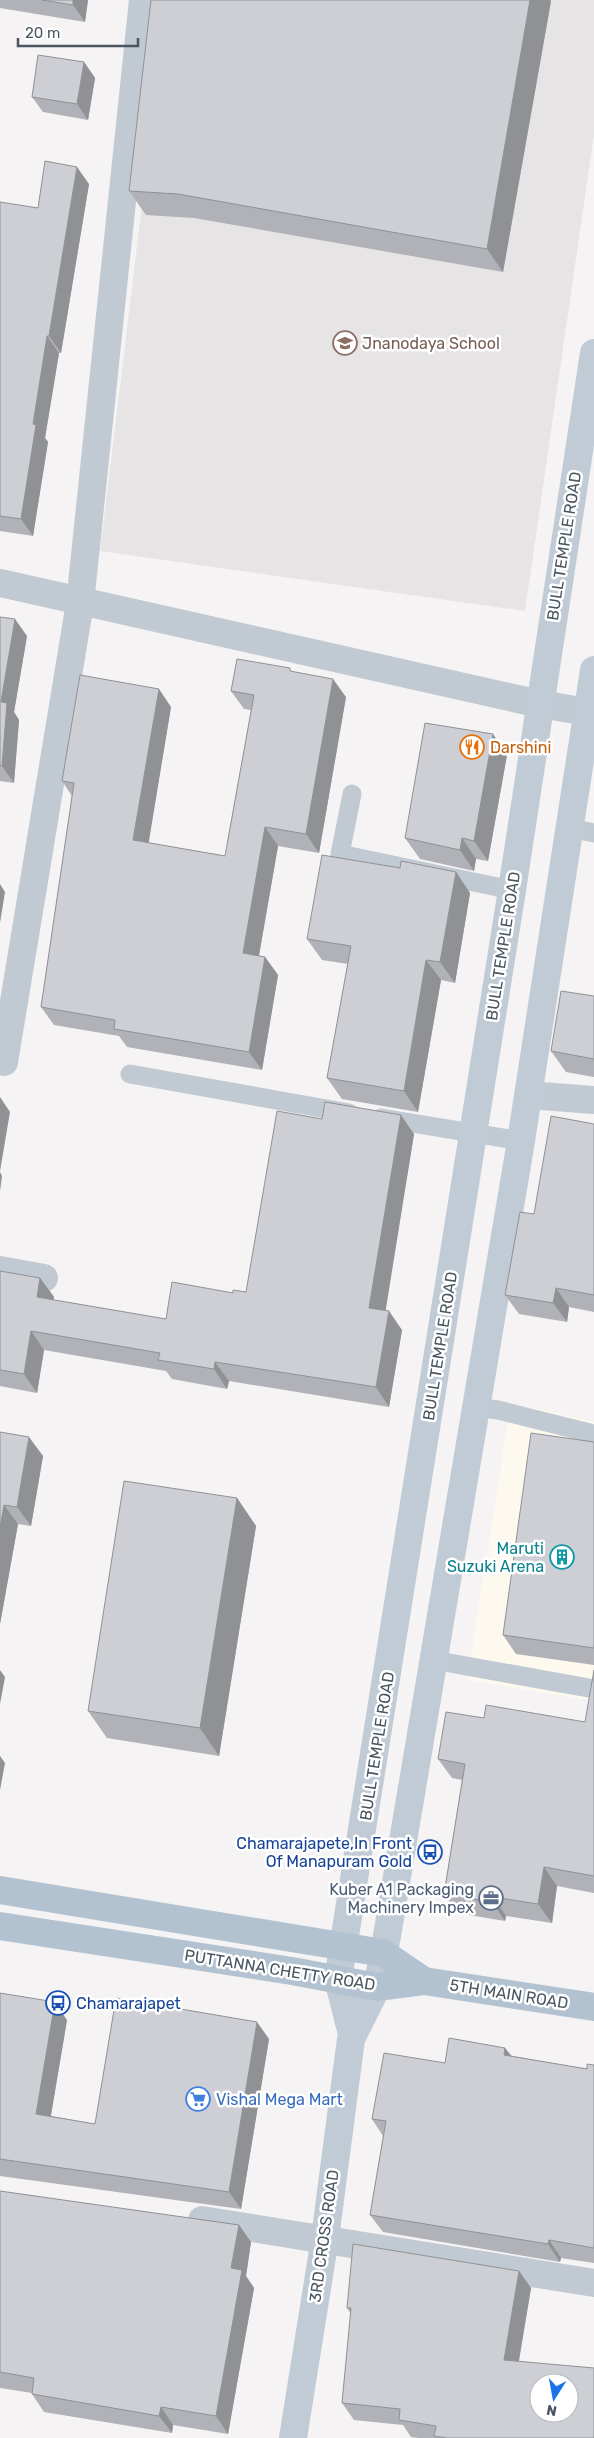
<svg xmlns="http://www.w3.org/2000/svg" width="594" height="2438" viewBox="0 0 594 2438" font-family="Rubik,sans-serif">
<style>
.commercial{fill:#fdf9ef}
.education{fill:#e6e4e5}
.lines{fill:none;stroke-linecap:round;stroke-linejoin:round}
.lane{stroke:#c1cad2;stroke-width:19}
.street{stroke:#c1cad2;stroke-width:28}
.secondary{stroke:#c1cbd6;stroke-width:28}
.primary{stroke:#b3c2d1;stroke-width:28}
.wall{fill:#b0b2b7}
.shaded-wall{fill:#909195}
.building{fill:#cdcfd5;stroke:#909195;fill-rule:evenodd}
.labels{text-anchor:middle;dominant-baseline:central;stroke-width:5;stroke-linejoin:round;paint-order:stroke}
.education-label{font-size:16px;fill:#785e54;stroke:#fff;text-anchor:start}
.street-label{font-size:16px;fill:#4a5661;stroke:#fff}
.food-label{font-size:16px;fill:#c56008;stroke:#fff;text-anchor:start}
.culture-label{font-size:16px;fill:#0d838f;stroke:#fff;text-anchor:end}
.transit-label{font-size:16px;fill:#164399;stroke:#fff;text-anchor:end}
.service-label{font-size:16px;fill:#4e5e75;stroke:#fff;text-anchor:end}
.shop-label{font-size:16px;fill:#366cbe;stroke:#fff;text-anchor:start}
</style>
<rect width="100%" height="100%" fill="#f5f3f3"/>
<path class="commercial" d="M511,1403L594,1422V1701L467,1680Z"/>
<path class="education" d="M167,0H594V134L525,611L100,551Z"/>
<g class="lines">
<path class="lane" d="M352,794L340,854L512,890
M570,828L594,833
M130,1074L349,1113
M381,1118L521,1141
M475,1407L498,1410L594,1434
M433,1660L594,1689"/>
<path class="street" d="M0,583L540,704L587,712
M0,1061L4,1062L80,603L143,0
M528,1095L594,1100
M0,1270L44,1278
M202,2220L594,2283"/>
<path class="secondary" d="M352,2034L338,1979L512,890L594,353
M293,2438L325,2238L351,2039L377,1987L387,1936L521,1141L594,670"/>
<path class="primary" d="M0,1890L383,1953L424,1981
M0,1926L292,1971L377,1987L424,1981L594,2007"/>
</g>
<path class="wall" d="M0,0H88L85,22L0,8Z
M551,1L503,272L194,218L146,215L129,191Z
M84,62L95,78L88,120L43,112L32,97Z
M89,184L61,353H59L45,438L48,442L33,536L0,531V202L38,208Z
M0,617L27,636L14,712L19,720L14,783L0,781Z
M293,672L346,697L319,853L278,846L259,956L265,957L278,975L262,1070L127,1047L119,1036L54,1025L41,1007L72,796L62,781L171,707L148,843L225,856L251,710L244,709L231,691Z
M507,755L488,861L476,859L474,871L420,859L405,838Z
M400,868L456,872L470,893L455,983L441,980L418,1112L342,1099L327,1078L348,964L322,960L307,939Z
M594,996V1077L566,1072L551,1051Z
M594,1124V1312L569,1307L567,1322L519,1314L505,1295L534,1214Z
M414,1134L385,1310L402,1330L389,1407L229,1381L227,1389L172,1379L166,1371L44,1350L37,1393L0,1386V1271L40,1278L54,1297L53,1300L166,1319L233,1293L246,1292Z
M0,1432L43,1456L31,1526L18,1524L0,1624Z
M594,1442V1665L516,1654L503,1635Z
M237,1498L256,1526L219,1756L107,1738L88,1711Z
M594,1670V1893L557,1886L552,1923L506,1916L505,1921L457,1913L444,1894L462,1780L452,1778L438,1759L484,1718L585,1722Z
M0,1993L67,2020L51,2116L95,2124L269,2039L241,2209L0,2176Z
M505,2048L512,2056L587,2069L594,2065V2263L561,2258L560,2262L383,2232L370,2215L383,2136L372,2119L445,2063Z
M0,2191L239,2225L251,2242L246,2276L254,2288L228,2434L173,2425L172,2433L44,2412L32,2394V2393L0,2388Z
M519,2271L531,2288L519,2361L594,2438H418L411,2437L403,2425L354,2420L342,2403L351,2314L347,2308Z"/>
<path class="shaded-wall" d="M73,0H88L85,22L73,5Z
M530,0H550L551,1L503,272L487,249Z
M84,62L95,78L88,120L77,104Z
M77,167L89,184L61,353L49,336Z
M47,336L59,353L45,438L48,442L33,536L21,519L33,424Z
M15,619L27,636L14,712L19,720L14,783L2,766L1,702Z
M333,679L346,697L319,853L306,834Z
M159,689L171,707L146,859L133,840Z
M493,734L507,755L488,861L474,841Z
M265,827L278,846L256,972L243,953Z
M462,838L476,859L474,871L460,850Z
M456,872L470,893L455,983L440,962Z
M0,884L5,892L0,923Z
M265,957L278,975L262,1070L249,1052Z
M426,960L441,980L418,1112L404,1091Z
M0,1097L10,1112L0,1171Z
M401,1115L414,1134L383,1327L369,1308Z
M0,1172L2,1176L0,1191Z
M40,1278L54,1297L50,1316L37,1297Z
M556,1288L569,1307L567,1322L553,1303Z
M389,1311L402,1330L389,1407L376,1387Z
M31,1331L44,1350L37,1393L24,1374Z
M215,1362L229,1381L227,1389L214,1369Z
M29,1437L43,1456L31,1526L17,1507Z
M237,1498L256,1526L219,1756L200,1728Z
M4,1505L18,1524L0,1624V1528Z
M0,1670L5,1677L0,1704Z
M0,1756L5,1763L0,1790Z
M544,1867L557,1886L552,1923L538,1904Z
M493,1897L506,1916L505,1921L492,1902Z
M55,2002L67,2020L48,2132L36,2114Z
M257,2022L269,2039L241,2209L229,2192Z
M505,2048L517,2065L504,2055Z
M239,2225L251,2242L246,2276L254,2288L228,2434L216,2416L231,2268Z
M549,2240L561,2258L560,2262L548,2244Z
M519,2271L531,2288L516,2377L504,2360Z
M161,2407L173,2425L172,2433L159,2416Z"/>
<path class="building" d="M42,0H73V5Z
M151,0H530L487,249L178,194L129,191Z
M38,55L84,62L77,104L32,97Z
M45,161L77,167L49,336H47L33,424L36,425L21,519L0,516V202L38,208Z
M0,617L15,619L1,702L7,703L2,766H0Z
M237,659L290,668V671L333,679L306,834L265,827L243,953L265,957L249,1052L114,1029L115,1020L41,1007L74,783L62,781L80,675L159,689L133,840L225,856L254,695L231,691Z
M425,723L493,734L474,841L462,838L460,850L405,838Z
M322,855L400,868L401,861L456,872L440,962L426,960L404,1091L327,1078L351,946L307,939Z
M561,991L594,996V1059L551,1051Z
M325,1102L401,1115L369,1308L389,1311L376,1387L215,1362L214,1369L158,1360L160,1353L31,1331L24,1374L0,1370V1271L40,1278L37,1297L166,1319L172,1282L233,1293V1290L246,1292L277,1111L322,1119Z
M551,1116L594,1124V1295L556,1288L553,1303L505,1295L520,1212L534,1214Z
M0,1432L29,1437L17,1507L4,1505L0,1528Z
M531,1433L594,1442V1648L503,1635Z
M124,1481L237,1498L200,1728L88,1711Z
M594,1670V1876L544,1867L538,1904L493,1897L492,1902L444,1894L465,1764L438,1759L446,1712L484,1718L486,1705L585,1722Z
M0,1993L55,2002L36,2114L95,2124L116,1998L257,2022L229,2192L0,2159Z
M449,2038L505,2048L504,2055L587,2069V2064L594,2065V2248L549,2240L548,2244L370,2215L386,2121L372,2119L384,2053L445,2063Z
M0,2191L239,2225L231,2268L242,2270L216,2416L161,2407L159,2416L32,2394L34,2378L0,2372Z
M353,2244L519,2271L504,2360L594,2368V2438H447L434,2436L436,2426L399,2420L400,2409L342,2403L351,2308H347ZM539,2383H569V2413H539Z"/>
<defs>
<g id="school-ring" transform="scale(1.25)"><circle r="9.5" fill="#fff" stroke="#8d6e63" stroke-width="1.5"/><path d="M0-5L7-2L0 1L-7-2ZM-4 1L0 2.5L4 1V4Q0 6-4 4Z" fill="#8d6e63"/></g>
<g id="restaurant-ring" transform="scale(1.25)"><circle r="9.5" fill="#fff" stroke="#e8710a" stroke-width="1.5"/><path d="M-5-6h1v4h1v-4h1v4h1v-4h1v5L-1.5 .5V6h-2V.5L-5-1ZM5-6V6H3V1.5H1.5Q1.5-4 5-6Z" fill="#e8710a"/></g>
<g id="building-ring" transform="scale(1.25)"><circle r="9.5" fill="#fff" stroke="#0f9aa8" stroke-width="1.5"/><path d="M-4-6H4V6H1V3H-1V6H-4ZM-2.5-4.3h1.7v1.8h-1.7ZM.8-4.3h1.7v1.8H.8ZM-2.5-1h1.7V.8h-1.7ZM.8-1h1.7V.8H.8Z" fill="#0f9aa8"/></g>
<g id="bus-ring" transform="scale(1.25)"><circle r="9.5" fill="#fff" stroke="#1a4fb4" stroke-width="1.5"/><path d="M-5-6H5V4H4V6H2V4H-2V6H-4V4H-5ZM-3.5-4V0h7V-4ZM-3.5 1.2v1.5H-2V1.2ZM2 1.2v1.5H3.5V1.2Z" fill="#1a4fb4"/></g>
<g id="office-ring" transform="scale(1.25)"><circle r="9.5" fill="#fff" stroke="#5c6f8a" stroke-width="1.5"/><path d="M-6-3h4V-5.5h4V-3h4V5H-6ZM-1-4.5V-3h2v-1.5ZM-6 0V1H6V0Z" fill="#5c6f8a"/></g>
<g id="supermarket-ring" transform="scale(1.25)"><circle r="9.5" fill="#fff" stroke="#3f7fe0" stroke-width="1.5"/><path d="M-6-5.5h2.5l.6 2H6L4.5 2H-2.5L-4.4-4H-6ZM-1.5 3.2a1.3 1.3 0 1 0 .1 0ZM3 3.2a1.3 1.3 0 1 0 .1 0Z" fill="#3f7fe0"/></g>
</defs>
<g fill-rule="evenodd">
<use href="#school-ring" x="345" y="343"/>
<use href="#restaurant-ring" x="472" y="747"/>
<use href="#building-ring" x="562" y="1557"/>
<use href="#bus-ring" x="430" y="1852"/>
<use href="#office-ring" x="491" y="1898"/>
<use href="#bus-ring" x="58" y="2003"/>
<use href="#supermarket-ring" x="198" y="2099"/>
</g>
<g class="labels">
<g class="education-label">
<text x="362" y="343">Jnanodaya School</text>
</g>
<g class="street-label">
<text transform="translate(564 546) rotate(-81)">BULL TEMPLE ROAD</text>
<text transform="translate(503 946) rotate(-81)">BULL TEMPLE ROAD</text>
<text transform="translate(440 1346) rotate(-81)">BULL TEMPLE ROAD</text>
<text transform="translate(377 1746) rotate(-81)">BULL TEMPLE ROAD</text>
<text transform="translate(280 1970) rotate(9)">PUTTANNA CHETTY ROAD</text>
<text transform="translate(509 1994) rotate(9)">5TH MAIN ROAD</text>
<text transform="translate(324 2236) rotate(-82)">3RD CROSS ROAD</text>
</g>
<g class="food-label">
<text x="490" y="747">Darshini</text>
</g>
<g class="culture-label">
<text x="544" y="1548">Maruti<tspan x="544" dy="18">Suzuki Arena</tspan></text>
</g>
<g class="transit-label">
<text x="412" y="1843">Chamarajapete,In Front<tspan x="412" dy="18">Of Manapuram Gold</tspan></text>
<text x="76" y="2003" text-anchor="start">Chamarajapet</text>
</g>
<g class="service-label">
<text x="474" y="1889">Kuber A1 Packaging<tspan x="474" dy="18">Machinery Impex</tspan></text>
</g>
<g class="shop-label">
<text x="216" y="2099">Vishal Mega Mart</text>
</g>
</g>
<g transform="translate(554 2398) rotate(191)"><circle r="24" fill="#ffffff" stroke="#b7bbc0"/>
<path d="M0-4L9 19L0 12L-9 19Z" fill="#1a73e8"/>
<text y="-8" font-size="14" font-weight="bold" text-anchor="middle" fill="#4a5661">N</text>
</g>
<path d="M18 38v8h120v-8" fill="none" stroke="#4a5661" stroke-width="2.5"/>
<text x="25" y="38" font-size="15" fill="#4a5661" stroke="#ffffff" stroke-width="4" paint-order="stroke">20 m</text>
</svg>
